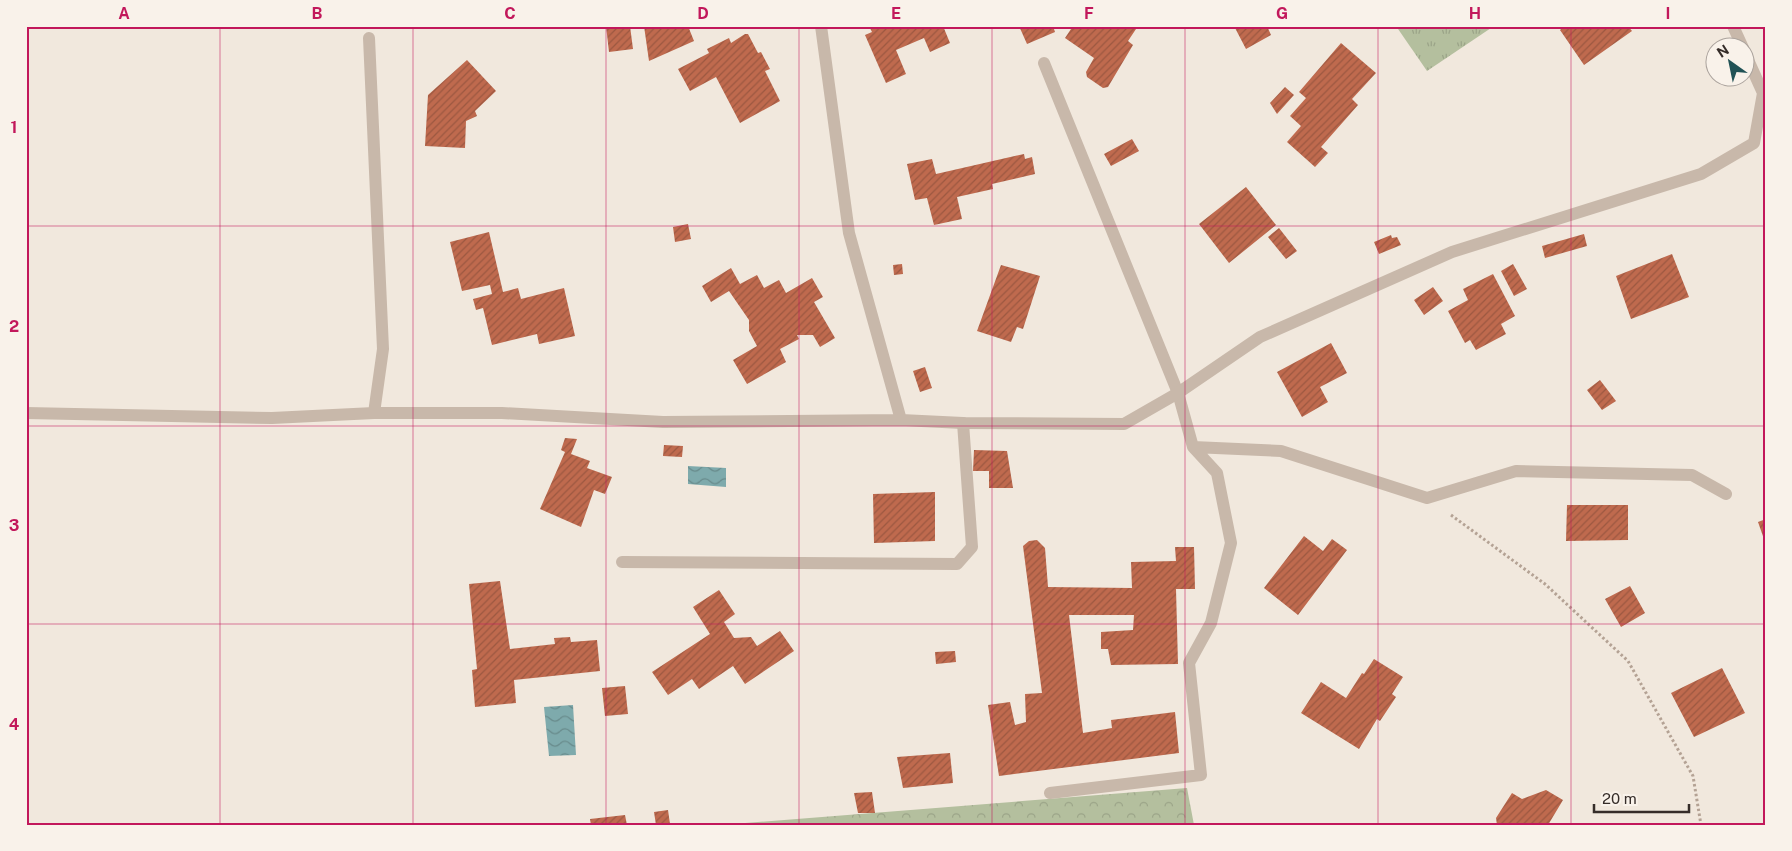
<svg xmlns="http://www.w3.org/2000/svg" width="1792" height="851" viewBox="0 0 1792 851" font-family="'Public Sans',sans-serif">
<style>
.grass{fill:url(#grass-tufts)}
.forest{fill:url(#forest-crowns)}
.water{fill:url(#water-waves)}
.building{fill:url(#building-hatch)}
.lines{fill:none;stroke-linecap:round;stroke-linejoin:round}
.path{stroke:#b4a294;stroke-width:3;stroke-dasharray:2.5 2.5;stroke-linecap:butt}
.service{stroke:#c8b8aa;stroke-width:12}
.minor{stroke:#c8b8aa;stroke-width:12}
.grid{fill:none;stroke:#c2185b;stroke-width:1;stroke-opacity:0.55}
.neatline{fill:none;stroke:#c2185b;stroke-width:2}
.grid-label{font-size:16px;text-anchor:middle;font-weight:bold;fill:#c2185b}
</style>
<defs>
<pattern id="grass-tufts" width="24" height="20" patternUnits="userSpaceOnUse" patternTransform="scale(1.25)"><rect width="24" height="20" fill="#b4bf9e"/><path d="M3 7l-1-3M5 7V3M7 7l1-3M15 17l-1-3M17 17v-4M19 17l1-3" fill="none" stroke="#9ba488"/></pattern>
<pattern id="forest-crowns" width="20" height="18" patternUnits="userSpaceOnUse" patternTransform="scale(1.25)"><rect width="20" height="18" fill="#b4bf9e"/><path d="M2 6a3 3 0 1 1 6 0M12 15a3 3 0 1 1 6 0" fill="none" stroke="#9ba488"/></pattern>
<pattern id="water-waves" width="16" height="10" patternUnits="userSpaceOnUse" patternTransform="scale(1.25)"><rect width="16" height="10" fill="#7eaaac"/><path d="M0 5q4-4 8 0t8 0" fill="none" stroke="#688b8c"/></pattern>
<pattern id="building-hatch" width="6" height="6" patternUnits="userSpaceOnUse" patternTransform="scale(1.25)"><rect width="6" height="6" fill="#bf6a4e"/><path d="M-1 1l2-2M0 6l6-6M5 7l2-2" fill="none" stroke="#9c5841"/></pattern>
</defs>
<rect width="100%" height="100%" fill="#f1e8dd"/>
<path class="grass" d="M1396,26H1494L1427,71Z"/>
<path class="forest" d="M1187,788L1194,825H720Z"/>
<path class="water" d="M688,466L726,468V487L688,484Z
M573,705L576,755L549,756L544,707Z"/>
<path class="building" d="M606,26H630L633,49L609,52Z
M644,26H688L694,41L649,61Z
M869,26H943L950,43L930,52L924,38L896,50L906,74L886,83L865,35L872,32Z
M1019,26H1053L1055,32L1027,44Z
M1073,26H1138L1128,41L1133,45L1108,87L1103,88L1087,77L1086,72L1094,58L1065,38Z
M1234,26H1267L1271,35L1246,49Z
M1565,26H1628L1632,31L1584,65L1560,30Z
M745,34H748L758,53L761,52L770,69L765,71L780,101L740,123L716,77L690,91L678,69L709,53L707,49L729,38L731,43Z
M1341,43L1376,73L1352,99L1358,105L1321,147L1328,153L1315,167L1287,142L1301,126L1290,116L1306,98L1299,92Z
M467,60L496,91L475,111L477,116L466,121L465,148L425,146L428,95Z
M1285,87L1294,95L1277,114L1270,103Z
M1132,139L1139,151L1111,166L1104,154Z
M1024,154L1025,159L1032,157L1035,174L992,184L993,189L957,197L962,219L934,225L927,198L915,200L907,164L932,159L936,174Z
M1246,187L1276,225L1229,263L1199,224Z
M688,224L691,239L675,242L673,227Z
M1279,228L1297,251L1286,259L1268,237Z
M489,232L503,292L518,288L521,299L564,288L575,336L539,344L537,334L492,345L483,308L476,310L473,299L492,294L490,285L462,291L450,242Z
M1584,234L1587,246L1545,258L1542,246Z
M1391,235L1392,238L1397,237L1401,245L1379,254L1374,242Z
M1672,254L1689,297L1631,319L1616,276Z
M902,264L903,274L894,275L893,265Z
M1513,264L1527,289L1514,296L1501,271Z
M1001,265L1040,276L1023,329L1017,327L1011,342L977,331Z
M731,268L740,284L757,275L764,288L779,280L786,293L812,278L823,297L814,302L835,338L820,347L813,335H797L799,339L780,349L786,362L747,384L733,360L757,346L749,331V320L729,291L711,302L702,286Z
M1493,274L1515,316L1501,324L1506,334L1476,350L1470,340L1465,343L1448,311L1468,300L1463,289Z
M1433,287L1443,301L1424,315L1414,300Z
M1331,343L1347,373L1320,387L1328,402L1302,417L1277,372Z
M925,367L932,388L920,392L913,371Z
M1600,380L1616,401L1602,410L1587,390Z
M565,438L577,439L571,454L590,461L587,468L612,477L605,494L594,490L581,527L540,509L565,452L561,450Z
M664,445L683,446L682,457L663,456Z
M974,450L1007,451L1013,488H989V471H973Z
M935,492V541L874,543L873,494Z
M1567,505H1628V540L1566,541Z
M1766,519V542H1765L1758,522Z
M1304,536L1323,551L1332,539L1347,550L1298,615L1264,588Z
M1037,540L1045,548L1048,587L1132,588L1131,562L1176,561L1175,547H1194L1195,589H1176L1178,664L1111,665L1108,649H1101V632L1133,630L1134,615H1069L1083,733L1112,728L1111,720L1175,712L1179,753L999,776L988,705L1010,702L1015,725L1026,722L1025,694L1042,693L1023,546L1029,541Z
M500,581L510,649L555,644L554,638L570,637L571,642L597,640L600,671L514,680L516,703L475,707L472,670L477,669L469,584Z
M1630,586L1645,613L1621,627L1605,599Z
M719,590L735,614L724,622L734,638L751,637L757,646L780,631L794,651L745,684L733,666L699,689L692,679L668,695L652,672L710,634L693,607Z
M955,651L956,662L936,664L935,652Z
M1374,659L1403,677L1392,694L1396,697L1380,721L1377,719L1359,749L1301,713L1321,682L1346,698L1362,673L1364,674Z
M1722,668L1745,713L1694,737L1671,693Z
M625,686L628,714L605,716L602,688Z
M950,753L953,783L903,788L897,757Z
M1546,790L1563,800L1548,825H1497L1496,818L1512,793L1522,799Z
M872,792L875,813H858L854,793Z
M668,810L670,824L656,825L654,812Z
M625,815L627,825H591L590,819Z"/>
<g class="lines">
<path class="path" d="M1451,515L1545,584L1628,661L1693,776L1701,825"/>
<path class="service" d="M1044,63L1178,393L1193,447L1217,473L1231,543L1211,623L1189,663L1201,775L1050,793
M1193,447L1281,451L1427,498L1516,471L1692,475L1726,494
M622,562L957,564L972,547L963,423"/>
<path class="minor" d="M821,26L849,233L901,420
M1733,26L1743,48
M369,38L383,349L374,413
M26,413L272,418L374,413H502L663,422L901,420L963,423L1124,424L1178,393L1260,337L1452,252L1701,174L1754,143L1763,93L1744,51"/>
</g>
<path class="grid" d="M220,26V825M413,26V825M606,26V825M799,26V825M992,26V825M1185,26V825M1378,26V825M1571,26V825M26,226H1766M26,426H1766M26,624H1766"/>
<rect width="1792" height="851" fill="none" stroke="#f9f2ea" stroke-width="55"/>
<g transform="translate(1730 62) rotate(327)"><circle r="24" fill="#f9f2ea" stroke="#aba39d"/>
<path d="M0-4L9 19L0 12L-9 19Z" fill="#215255"/>
<text y="-8" font-size="14" font-weight="bold" text-anchor="middle" fill="#362d29">N</text>
</g>
<path d="M1594 804v8h95v-8" fill="none" stroke="#362d29" stroke-width="2.5"/>
<text x="1602" y="804" font-size="15" fill="#362d29" stroke="#f9f2ea" stroke-width="4" paint-order="stroke">20 m</text>
<rect x="28" y="28" width="1736" height="796" class="neatline"/>
<g class="grid-label">
<text x="124" y="19">A</text>
<text x="317" y="19">B</text>
<text x="510" y="19">C</text>
<text x="703" y="19">D</text>
<text x="896" y="19">E</text>
<text x="1089" y="19">F</text>
<text x="1282" y="19">G</text>
<text x="1475" y="19">H</text>
<text x="1668" y="19">I</text>
<text x="14" y="133">1</text>
<text x="14" y="332">2</text>
<text x="14" y="531">3</text>
<text x="14" y="730">4</text>
</g>
</svg>
